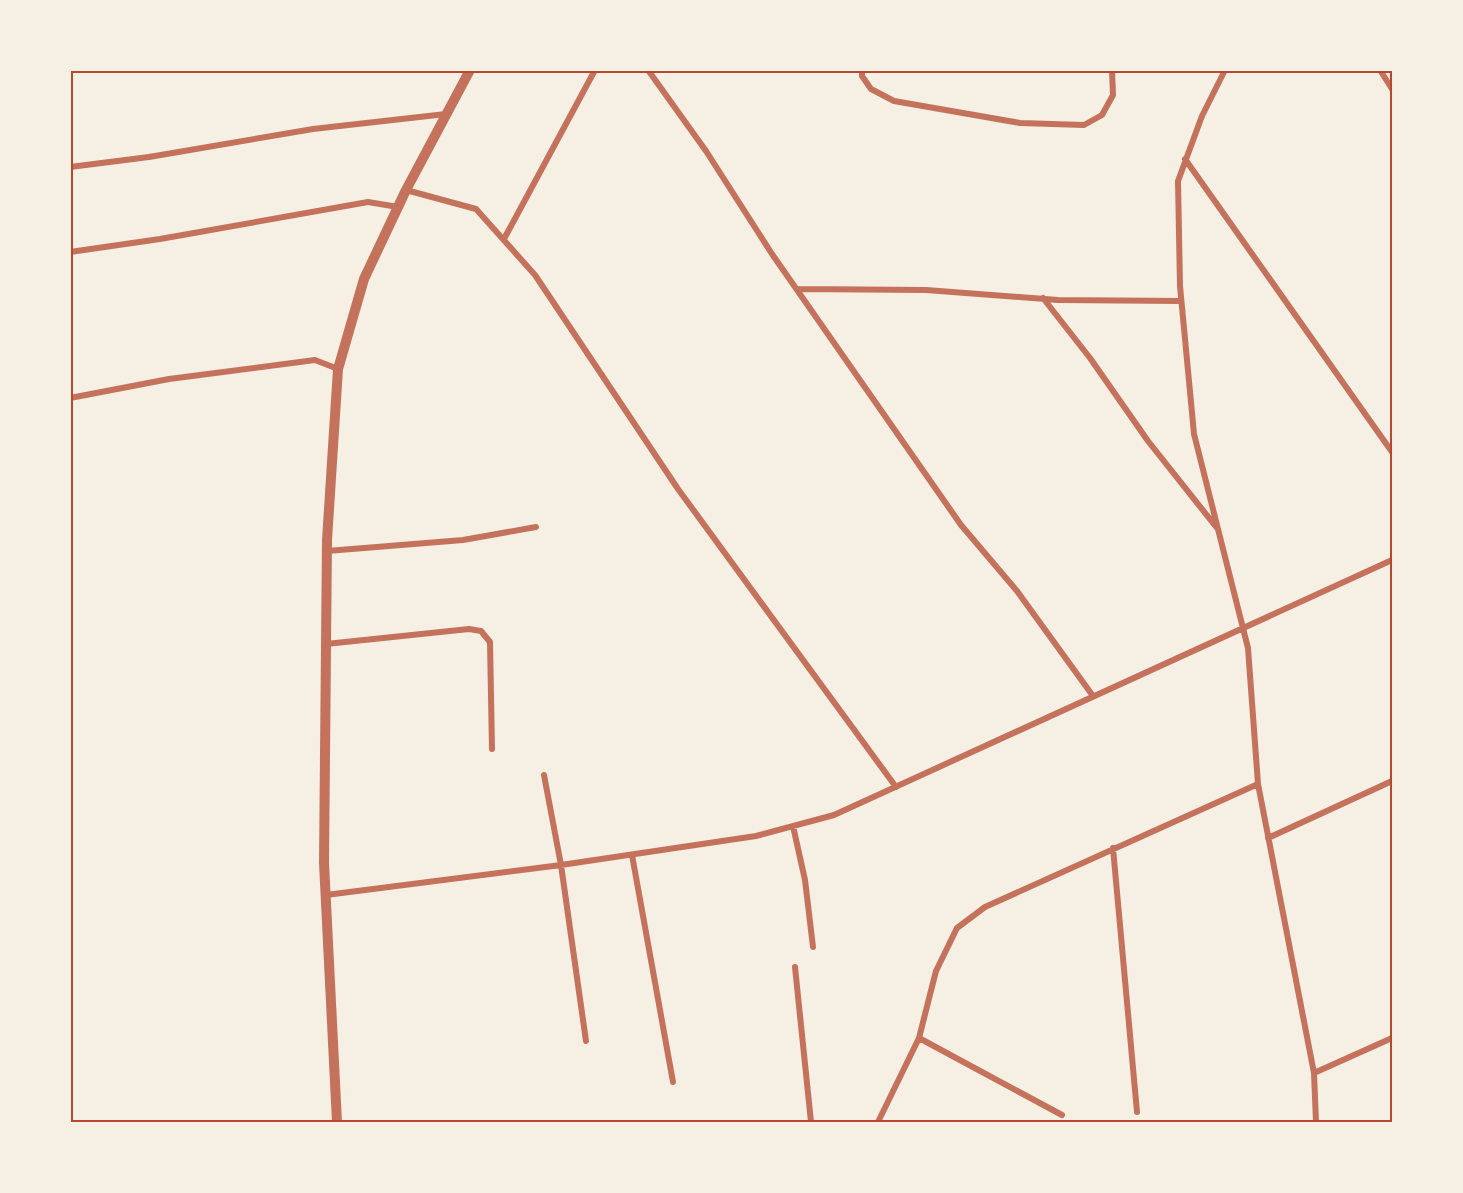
<svg xmlns="http://www.w3.org/2000/svg" width="1463" height="1193" viewBox="0 0 1463 1193" font-family="Overpass,sans-serif">
<style>
.lines{fill:none;stroke-linecap:round;stroke-linejoin:round}
.minor{stroke:#c5725c;stroke-width:6}
.tertiary{stroke:#c5725c;stroke-width:10}
.neatline{fill:none;stroke:#b5482f;stroke-width:2}
</style>
<rect width="100%" height="100%" fill="#f6efe4"/>
<g class="lines">
<path class="minor" d="M648,70L706,151L772,254L961,525L1017,591L1093,696
M862,70V76L871,89L894,101L1020,123L1084,125L1102,115L1113,95L1112,70
M1225,70L1202,116L1178,181L1180,286L1194,434L1248,648L1258,784L1314,1073L1316,1122
M1380,70L1392,89
M1185,159L1392,452
M70,167L149,157L313,129L446,114
M406,190L476,209L535,275L678,489L896,787
M504,239L595,70
M70,252L160,239L368,202L398,207
M797,289L926,290L1058,300L1181,301
M1043,298L1090,358L1148,441L1217,528
M70,398L169,379L315,360L338,369
M327,551L463,540L536,527
M326,644L469,629L481,631L490,642L492,749
M544,775L561,865L586,1041
M793,826L805,880L813,947
M1268,838L1392,781
M1113,848L1137,1112
M632,855L673,1082
M326,895L561,865L756,836L834,815L1392,560
M795,967L811,1122
M919,1038L1062,1115
M1314,1073L1392,1038
M878,1122L919,1038L936,971L957,928L985,907L1258,784"/>
<path class="tertiary" d="M337,1122L324,863L327,540L338,369L364,279L406,190L470,70"/>
</g>
<rect width="1463" height="1193" fill="none" stroke="#f6efe4" stroke-width="144"/>
<rect x="72" y="72" width="1319" height="1049" class="neatline"/>
</svg>
